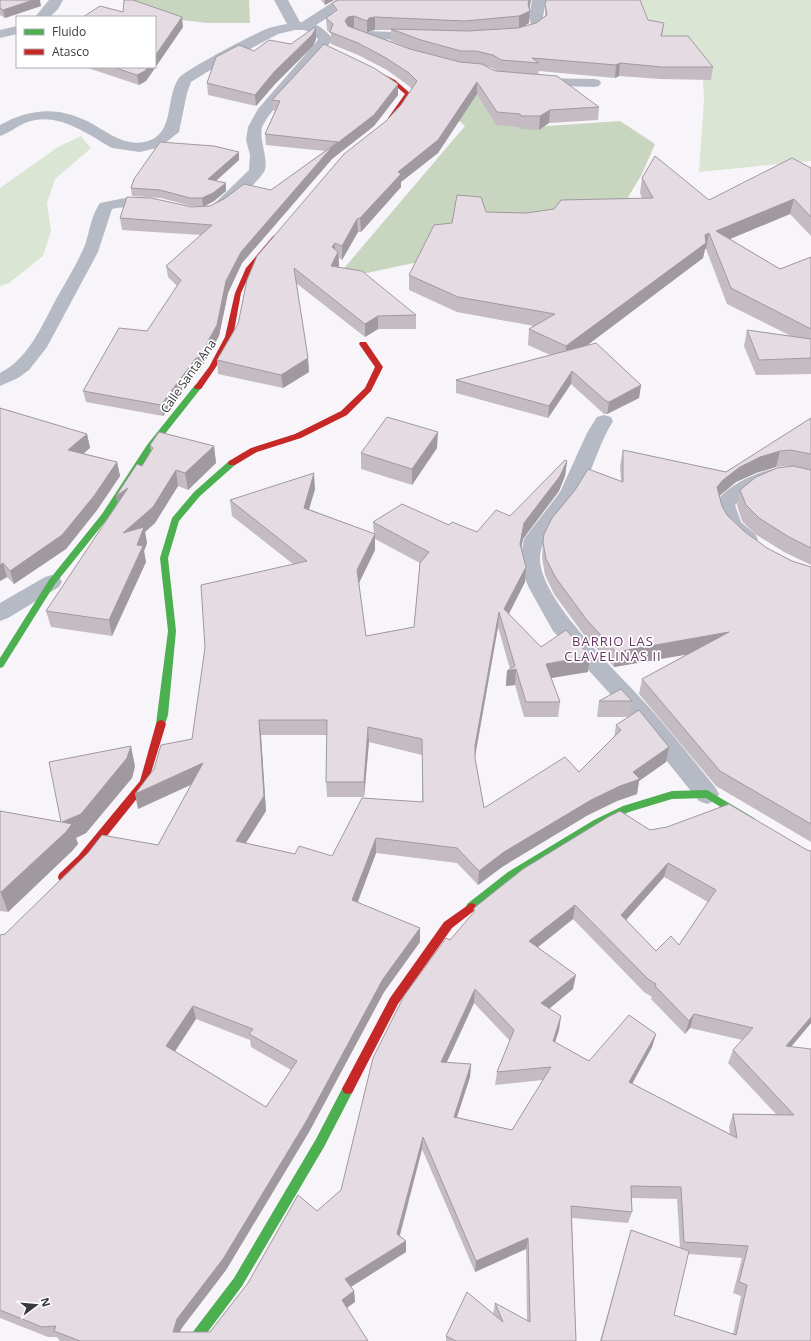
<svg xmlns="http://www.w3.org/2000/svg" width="811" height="1341" viewBox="0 0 811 1341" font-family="'Open Sans',sans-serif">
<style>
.green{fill:#dae5d4}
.forest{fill:#c8d6c0}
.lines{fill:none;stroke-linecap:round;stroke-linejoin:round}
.street{fill:#b5bac4;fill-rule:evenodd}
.fast{fill:#4caf50;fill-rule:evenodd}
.jam{fill:#c62828;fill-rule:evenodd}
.wall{fill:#c5bcc3;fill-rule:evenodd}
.shaded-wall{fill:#a0999f}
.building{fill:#e5dbe3;stroke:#a0999f;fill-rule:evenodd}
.labels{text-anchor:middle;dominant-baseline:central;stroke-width:3.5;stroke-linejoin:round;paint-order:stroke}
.street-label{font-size:12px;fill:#39383c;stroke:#fff}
.neighbourhood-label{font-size:13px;letter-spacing:1px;fill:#663262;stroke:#fff}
</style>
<rect width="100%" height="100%" fill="#f7f5fa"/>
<path class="green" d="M591,0H811V161L699,172L704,99L703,80Z
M81,136L91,148L55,179L47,203L51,231L43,256L9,283L0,286V188L58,147Z"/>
<path class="forest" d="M131,0H249L250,23H207L131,14Z
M426,64L532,127L620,121L655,144L642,174L618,214L452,239L423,261L334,280L465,126L413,81Z"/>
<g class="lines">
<path class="street" d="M49,0H63L58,9L50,17H35Z
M274,0H288L300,22H302L336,0H352L350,3L316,25C322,27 328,33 332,38L331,42L270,114C267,118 264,123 262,127C259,142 268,155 265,170C263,176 235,204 228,207C224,209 221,208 216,207L214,204L249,170L250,155L246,140L248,127L258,109L317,41L318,39L310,32L304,30H295L278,34L207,72L191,82L187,93L179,132L160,147L140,152L112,148C86,133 56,110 25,123C16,127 9,133 0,136V125C29,109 56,106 87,121C107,131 124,148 148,141C175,133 165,97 179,78C185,70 257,32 269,28C275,26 281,25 287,24Z
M532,0H546L543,17L545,26C539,35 520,40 510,38L508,35L510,32L519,30L531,24L529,17Z
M17,26V34L0,38V30Z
M341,30L420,33L425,34L427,37L425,40L420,41L336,37L334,34L336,31Z
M537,78L594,79L599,80L601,83L599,86L594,87L532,85L530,82L532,79Z
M130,197L160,201L162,204L160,207C146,211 129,205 112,209L98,252L47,347L29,370L18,378L0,386V373C31,357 43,322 59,294C68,278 78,262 85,245C90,230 91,216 100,203Z
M604,415L611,417L613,421C598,445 592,474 577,498C565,517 541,533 540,558C539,600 620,674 648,706C671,732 693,760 715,787L719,794L715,801L707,804L699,801L632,718L553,631L529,588L523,574L520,559L524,539L560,492L587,433L597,417Z
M786,467L811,472V486C803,483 794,480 786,480C769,480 747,493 735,505L741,522L755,534L758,539L755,544C743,548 728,537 722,525C719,519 717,511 715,504C728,483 762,469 786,467Z
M52,575L59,577L62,582L59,587L8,618L0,621V603L45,577Z"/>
<path class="fast" d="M195,385H198L202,387L153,449L108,518L55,584L3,667L0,668V658L49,580L102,514L147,445Z
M232,460L235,461L236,463L235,465L200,496L179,521L168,558L176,631L168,715L164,727H158L156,724L168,631L160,558L172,518L194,492L229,461Z
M707,790L754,818L756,821L754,824L751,825L748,824L706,798L672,799L629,812L600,826L516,878L475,910L471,911L467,910L466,907L467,904L508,872L594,820L623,806L672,791Z
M348,1084L352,1085L354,1089L324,1147L242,1286L201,1341H187L189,1337L234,1278L316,1139L344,1085Z"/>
<path class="jam" d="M361,65H365L395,80L411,94L393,119L388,118L405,94L391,82L361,67Z
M275,235L278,237L252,269L241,293L233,337L216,367L201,389H195L194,387L209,367L225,337L235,293L246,268L273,236Z
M360,342H366L383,367L371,391L347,415L301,438L257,452L235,465H229L228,463L229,461L251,448L295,434L341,411L365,388L375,367L359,344Z
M161,720L164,721L166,724L147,786L86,862L67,880L63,881L59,880L58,877L59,874L78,856L140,781L156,724L158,721Z
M471,903L475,904L476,907L475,910L452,928L398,1004L352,1093L348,1094L344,1093L342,1089L344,1085L390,998L444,922Z"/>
</g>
<path class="wall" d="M0,0L41,6L5,18L0,15Z
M321,0H334L325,5Z
M332,3L529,8V23L524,26L536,23L545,16V4L648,20L664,23L662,36L713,67L711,80L660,79L619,76L615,78L539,71L538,74L599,107L598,120L549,123L539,130L520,129L519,127L496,125L477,94L438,153L401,182V187L361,232H358L342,260L339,258V266L338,267L416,315V329H378L365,337L296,283L308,358L309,372L283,388L218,374L217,360L386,121L401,105L412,89L409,86L387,70L358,55L331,44V34L327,30L326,18L333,13ZM375,30H391V41L412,49L368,33L370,31ZM485,66L492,68L498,71L491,69Z
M123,12L183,27L146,81L139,85L85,67H155Z
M316,28V39L313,46L275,84L256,106L208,95L207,83L254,51L291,44Z
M398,84V95L374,126L332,159L242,263L228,293L219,336L203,365L200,370L198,369L163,416L86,402L83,391L147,331L177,286L168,277L166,266L201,235L122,230L120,218L192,207L210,206L271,190L325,151L266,145L265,134L275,111L273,110L272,100Z
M239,160L216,181L226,183V191L214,201L203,207L191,206L161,198L132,196L131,188Z
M811,168V236L790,214L730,239L780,269L811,257V374L756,375L744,346L747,330L791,336L727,304L706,249H705L703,258L586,346L641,385L639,398L607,414H604L571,384L548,418L456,393V380L550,355L528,345L529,329L534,326L457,312L409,290V275L452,223L486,212L526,213L642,198L640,193L642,178L709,200Z
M0,408L87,434L90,448L83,453L117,462L120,476L97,510L66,549L14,584L7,577L0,581Z
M811,418V565L784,552L755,534L742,521L737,505L740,490L790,466H786L776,467L756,473L736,482L720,496L722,506L727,515L745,532L767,548L792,561L811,567V842L716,786L639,694L642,679L688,654L614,667L584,635L554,594L545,575L542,558L543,542L621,481L620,466L623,450L726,472Z
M150,445L214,446L216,463L188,490L178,486L155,523L145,532L147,543L144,551L146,562L112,636L51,627L46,611L118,504L116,496L142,466L151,451Z
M437,448L412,485L361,469V453Z
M567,461L565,476L559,491L523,539L521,547L525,582L509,614L541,647L590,656L588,672L551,678L560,702L558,717H524L515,685L506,686L507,671L510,669L498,627L475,758L484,808L579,772L614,738L616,725L669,747L666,762L639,781L637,794L617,801L588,815L502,867L478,885L457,863L376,853L358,902L420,942L384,992L309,1132L226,1270L181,1329L180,1332H210L317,1211L341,1190L450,940L650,830L807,850L811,851V1023L791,1046L811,1341H600L631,1230L680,1248L677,1199L632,1198V1212L628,1223L572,1218L576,1341H446V1336L493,1314L495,1303L527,1321L526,1249L475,1272L422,1149L400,1236L406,1252L351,1287L354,1291L355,1302L347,1308L368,1341H60L57,1337H48L0,1318V935L5,934L158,845L191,785L138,809L192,739L293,564L232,516L230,500L315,489L309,509L374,534L373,522L449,525L477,532L510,516ZM375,539L420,563L414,627L366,636L359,583L375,550ZM261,735H327L326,782L327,797H364L369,742L422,755V802L332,856L295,854L246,843L266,811ZM664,877L708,902L679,945L656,951L626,920ZM573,919L644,992L652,997L651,999L685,1034L690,1028L742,1040L733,1050L728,1063L776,1114H733L729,1127L730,1134L632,1084L652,1047L656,1034L589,1061L555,1042L559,1030L561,1016L549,1009L573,989L538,947ZM474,1003L510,1041L497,1072L495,1085L543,1080L512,1130L457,1117L470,1077L471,1064L446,1063ZM196,1019L250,1040L251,1047L291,1070L266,1107L175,1051ZM688,1254L742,1258L733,1293L741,1296L733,1334L674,1315Z
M599,701H632L629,717H597Z
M135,766L132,778L86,833L76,838L78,844L72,851L8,912L0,911V811L61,822Z"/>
<path class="shaded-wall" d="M33,0H40L41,6L5,18L3,10Z
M325,0H334L325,5Z
M529,0H531L529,11H530L529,23L519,29V16L528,4Z
M354,16V29L349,30L345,21L348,17Z
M182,17L183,27L146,81L139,85L137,75L148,67H155V56Z
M375,17V30L370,31L367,33V21L369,18Z
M316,28V39L313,46L275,84L256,106L255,95L274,72Z
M620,63L619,76L615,78L616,65Z
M477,82V94L438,153L401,182V187L361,232L360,218L398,172Z
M398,84V95L374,126L332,159L242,263L228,293L219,336L203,365L200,370L198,358L226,281L241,252L331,148Z
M550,110L549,123L539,130L540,116Z
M239,152V160L209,187L208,179Z
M226,183V191L214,201L203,207L202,198Z
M794,199L790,214L713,246L716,231Z
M357,219L358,232L342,260V246Z
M709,233L706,249H705L703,258L565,362L566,346L705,235Z
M335,243V256L332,247Z
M338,252L339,266L331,280V266Z
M378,316V329L365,337V324Z
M196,358L198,369L163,416L161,405Z
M308,358L309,372L283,388L281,375Z
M572,371L571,384L548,418L549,406Z
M641,385L639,398L607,414L609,402Z
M438,432L437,448L412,485V469Z
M87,434L90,448L71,464L68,450Z
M214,446L216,463L188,490L185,473Z
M780,451L776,467L756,473L736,482L720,495L714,503L717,487L723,480L740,467L760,457Z
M567,461L565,476L559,491L523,539L519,559L520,544L524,523Z
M117,462L120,476L97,510L66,549L14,584L10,571Z
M176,470L178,486L155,523L145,532L147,543L144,551L146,562L112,636L109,620L123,533Z
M314,473L315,489L305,523L304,508Z
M128,488L119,512L116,496Z
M375,534V550L358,585L357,570Z
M3,563L7,577L0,581V565Z
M526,567L525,582L503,625L504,609Z
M499,612L498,627L474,761L475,746Z
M729,632L725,648L614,667L616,652Z
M590,656L588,672L545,679L546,664Z
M516,669L515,685L506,686L507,671Z
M259,720L261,735L266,811L238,855L236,841Z
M368,727L369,742L364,797V782Z
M131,746L135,766L132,778L86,833L76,838L78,844L72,851L8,912L1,893L62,822Z
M669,747L666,762L639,781L637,794L617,801L588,815L502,867L478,885L479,871L504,852L633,772Z
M203,763L205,778L138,809L135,794Z
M376,838V853L353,914L352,900Z
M668,863L664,877L618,929L621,915Z
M575,905L573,919L528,955L529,941Z
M420,928V942L384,992L309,1132L226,1270L181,1329L177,1341L173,1332L177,1319L383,979Z
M576,975L573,989L539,1017L541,1003Z
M475,989L474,1003L441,1075V1062Z
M193,1006L196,1019L170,1059L166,1046Z
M694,1014L690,1028L685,1034L689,1021Z
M561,1016L559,1030L551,1054L553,1041Z
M811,1017V1023L781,1059L786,1046Z
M656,1034L652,1047L626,1095L629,1082Z
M471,1064L470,1077L453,1129L454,1117Z
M423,1137L422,1149L397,1245V1234Z
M528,1238L526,1249L475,1272L476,1261Z
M406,1241V1252L346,1290L345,1279Z
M354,1291L355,1302L343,1310L342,1300Z"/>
<path class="building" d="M0,0H33L3,10L0,8Z
M124,0H133L182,17L155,56V17H83L100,6L123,12Z
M338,0H529L528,4L530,11L519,16L465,21L375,17L369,18L367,21L354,16L348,17L345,21L348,26L410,49L460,62L482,64L491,69L496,71L557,76L599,107L550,110L540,116H521L520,114L497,112L477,82L438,140L398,172L401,174L360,218L357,219L342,246L335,243L332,247L338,252L331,266L362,271L416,315L378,316L365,324L294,268L308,358L281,375L217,360L238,324L247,280L257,256L344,154L386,121L401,105L417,81L409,73L386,58L358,43L330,32L333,24L326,18L337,10L332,3Z
M546,0H640L648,20L664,23L661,36H688L713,67H661L620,63L616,65L532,58L539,63L501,60L493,55L476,51H461L421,40L391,29L468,31L518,28L536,23L547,15L545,4Z
M315,27L316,28L312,35L274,72L255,95L207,83L216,57L239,45L254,51L269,40L291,44Z
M324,44L374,68L398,84L374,115L331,148L241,252L226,281L217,325L201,354L198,358H196L161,405L83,391L119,328L147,331L181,280L166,266L212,225L120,218L127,197L151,198L192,207L210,206L224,199L244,184L271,190L338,142L265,134L280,101L272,100Z
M113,67H148L145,71L137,75Z
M160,142L214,146L239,152L208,179L226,183L213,193L202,198H190L160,190L131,188L134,179Z
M655,156L709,200L792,158L811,168V217L794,199L716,231L780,269L811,257V329L731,288L709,233L705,235L706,243L566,346L529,329L555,314L458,297L409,275L434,225L452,223L457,195L481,197L486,212L526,213L554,209L561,200L653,198L642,178Z
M747,330L811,339V358L759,360Z
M596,343L641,385L609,402L606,401L572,371L549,406L456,380Z
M0,408L87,434L68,450L117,462L94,496L62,535L10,571L3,563L0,565Z
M387,417L438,432L412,469L361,453Z
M811,418V454L790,450L780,451L760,457L740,467L723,480L717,487L722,506L727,515L745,532L767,548L792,561L811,567V824L720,771L642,679L729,632L616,652L586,619L556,578L546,559L543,542L544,534L552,518L575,490L588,469L623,482V450L726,472Z
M159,432L214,446L185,473L176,470L153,507L123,533L144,527L137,545L143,546L109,620L46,611L128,488L116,496L137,464L142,466L153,448L150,445Z
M565,460L567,461L560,476L524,523L520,544L526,567L504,609L541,647L566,630L590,656L546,664L560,702H526L516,669L507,671L515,666L499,612L475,746V758L484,808L565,757L579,772L621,730L616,725L639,710L669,747L633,772L640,779L620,786L591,800L504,852L479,871L457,848L376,838L352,900L420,928L383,979L307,1120L223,1259L177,1319L173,1332H210L248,1283L298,1195L317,1211L341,1190L373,1058L404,996L446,938L450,940L474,912V908L523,869L608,817L620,811L650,830L667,827L729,804L807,850L811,851V1017L786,1046L811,1049V1341H601L631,1230L689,1251L674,1315L736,1335L747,1285L739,1282L748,1246L684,1242L681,1187L631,1186L632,1212L571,1206L576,1341H456L446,1336L467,1292L503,1322L495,1303L530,1322L528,1238L476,1261L423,1137L397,1234L406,1241L345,1279L354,1291L342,1300L368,1341H80L54,1331L56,1326L42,1327L0,1310V935L5,934L88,853L102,835L158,845L203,763L135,794L154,769L161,745L192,739L205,648L201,585L307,561L230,500L314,473L304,508L375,534L357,570L366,636L414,627L420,563L429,552L373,522L402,504L449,525L452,522L477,532L496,510L510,516ZM259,720H327L326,782H364L368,727L422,739L423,802L362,798L332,856L299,846L295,854L236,841L264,796ZM668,863L716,890L679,945L671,936L656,951L621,915ZM575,905L648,979L656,984L655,986L689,1021L694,1014L753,1028L733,1050L794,1115L733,1114L737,1138L629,1082L656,1034L629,1015L589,1061L553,1041L561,1016L541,1003L576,975L529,941ZM475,989L514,1030L497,1072L551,1067L512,1130L454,1117L471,1064L441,1062ZM193,1006L253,1029L249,1034L297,1061L266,1107L166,1046Z
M793,466L811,470V548L789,537L759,518L746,505L740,490L756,477L777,468Z
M621,689L632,701H599Z
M131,746L127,758L81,814L62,822L72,824L66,832L0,893V811L61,822L49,762Z"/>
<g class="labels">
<g class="street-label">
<text transform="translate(188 376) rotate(-55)">Calle Santa Ana</text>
</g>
<g class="neighbourhood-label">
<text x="613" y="641">BARRIO LAS<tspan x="613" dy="15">CLAVELINAS II</tspan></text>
</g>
</g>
<rect x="16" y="16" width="140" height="52" fill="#ffffff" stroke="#b0afb1"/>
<rect x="24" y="29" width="20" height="6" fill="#4caf50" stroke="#b0afb1"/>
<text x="52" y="36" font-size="12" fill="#39383c">Fluido</text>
<rect x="24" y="49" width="20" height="6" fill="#c62828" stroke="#b0afb1"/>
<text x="52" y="56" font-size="12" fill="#39383c">Atasco</text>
<g transform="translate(36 1305) rotate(74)" stroke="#ffffff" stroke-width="3" paint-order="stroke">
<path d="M0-3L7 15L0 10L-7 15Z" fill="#39383c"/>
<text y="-6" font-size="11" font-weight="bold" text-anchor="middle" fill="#39383c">N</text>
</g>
</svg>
